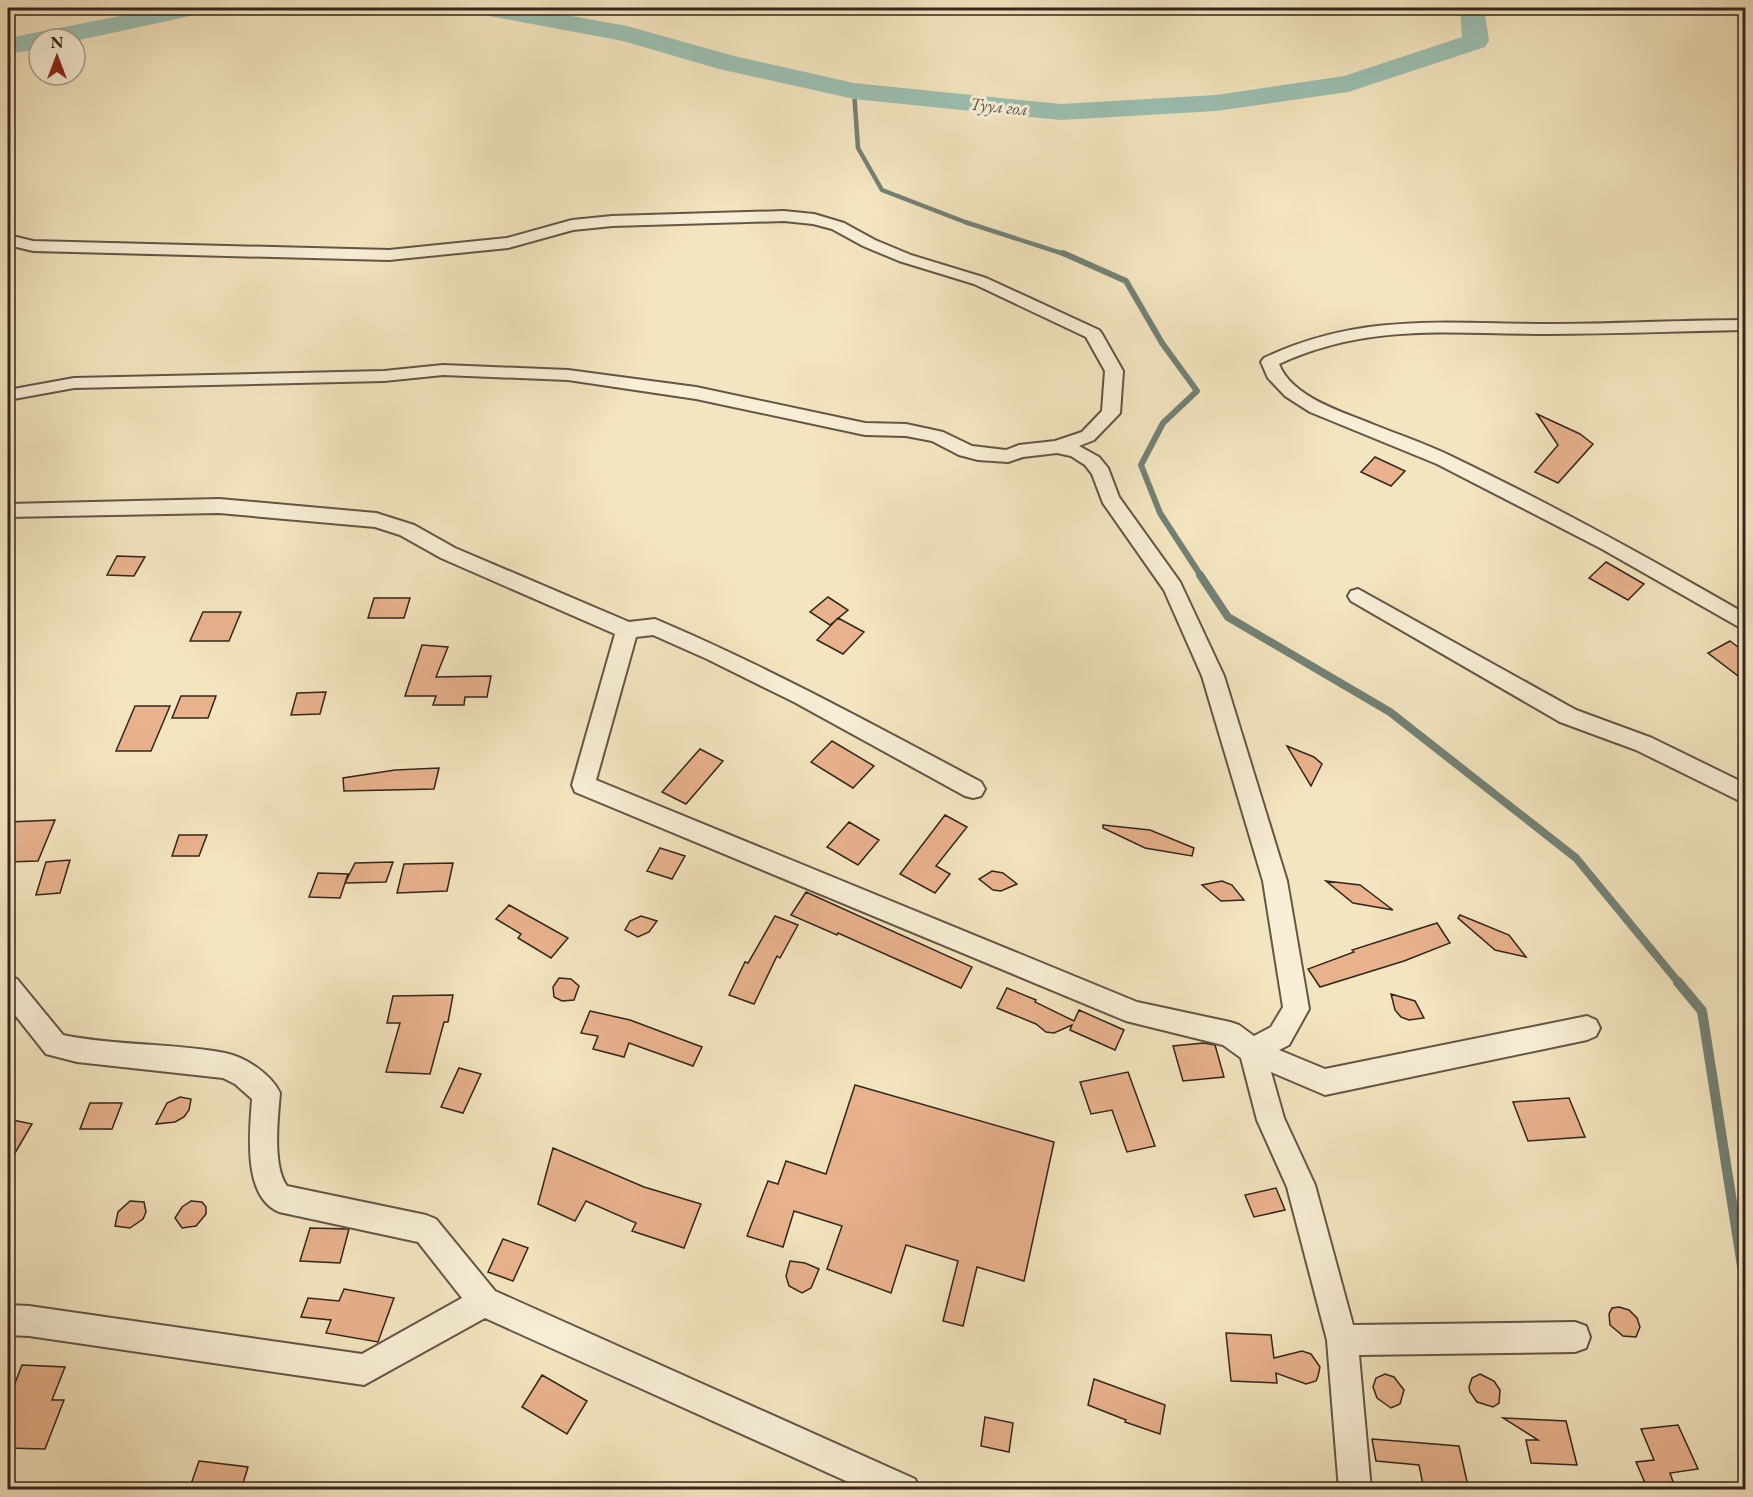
<svg xmlns="http://www.w3.org/2000/svg" width="1753" height="1497" viewBox="0 0 1753 1497" font-family="'EB Garamond',serif">
<style>
.lines{fill:none;stroke-linecap:round;stroke-linejoin:round}
.stream-far3{stroke:#728176;stroke-width:4.5}
.stream-far2{stroke:#728176;stroke-width:6}
.stream-far1{stroke:#728176;stroke-width:8}
.stream{stroke:#728176;stroke-width:10}
.river{fill:#9bbfb1;fill-rule:evenodd}
.building{fill:#e8b28d;stroke:#34251d;stroke-width:1.5}
.minor-casing{stroke:#645546;stroke-width:4}
.minor{fill:#f7eed5;fill-rule:evenodd}
.labels{text-anchor:middle;dominant-baseline:central;stroke-width:6;stroke-linejoin:round;paint-order:stroke}
.far-water-label{font-size:18px;font-style:italic;fill:#535349;stroke:#f7eed5}
</style>
<rect width="100%" height="100%" fill="#f3e5bf"/>
<filter id="stains"><feTurbulence type="fractalNoise" baseFrequency=".00333" numOctaves="4"/><feColorMatrix values="0 0 0 0 .2 0 0 0 0 .09 0 0 0 0 .02 0 0 0 .5 -.17"/></filter>
<radialGradient id="worn" r=".72"><stop offset=".6" stop-color="#630" stop-opacity="0"/><stop offset="1" stop-color="#630" stop-opacity=".3"/></radialGradient>
<g class="lines">
<path class="stream-far3" d="M854,91L858,148L882,190L965,222L1067,255"/>
<path class="stream-far2" d="M1063,253L1126,281L1162,343L1197,391L1163,423L1141,465L1160,513L1201,576"/>
<path class="stream-far1" d="M1200,575L1228,617L1390,712L1576,858L1679,983"/>
<path class="stream" d="M1678,982L1702,1011L1742,1266L1746,1276"/>
<path class="river" d="M161,8H208L204,13L75,41V39H39V49L8,54V38Z
M476,8H527L627,26L734,56L854,83L1061,104L1216,95L1344,76L1462,37L1460,8H1484L1489,41L1485,47L1348,92L1216,111L1061,120L854,99L719,69L623,41L489,16L480,13Z"/>
</g>
<path class="building" d="M1537,414L1580,434L1593,444L1558,483L1535,472L1558,445Z
M1375,457L1405,471L1391,486L1361,472Z
M117,556L145,557L134,576L107,575Z
M1606,562L1644,584L1628,600L1589,578Z
M828,597L848,610L830,625L810,612Z
M374,598H410L404,618H368Z
M203,612H241L229,641H190Z
M838,618L864,632L843,654L817,640Z
M1730,641L1746,653V682L1708,653Z
M422,645L448,647L436,677L491,676L487,697H465L464,705H433L436,696H405Z
M326,692L320,714L291,715L297,693Z
M181,696H216L208,718H172Z
M135,706H170L151,751H116Z
M832,741L874,766L853,788L811,762Z
M1287,746L1314,757L1322,764L1311,786Z
M700,749L723,761L686,804L662,792Z
M439,768L434,789L344,791L343,778L395,770Z
M945,815L967,827L936,866L950,874L935,893L900,874Z
M55,820L38,861L8,862V822Z
M849,822L879,840L858,865L827,847Z
M1103,825L1150,830L1194,848L1192,856L1145,848L1103,828Z
M179,835H207L199,856H172Z
M660,848L685,856L672,879L647,871Z
M70,860L60,893L36,895L46,862Z
M393,862L386,882L345,883L355,863Z
M453,863L447,891L397,893L404,864Z
M992,871L1003,873L1017,884L1001,891L993,890L979,879Z
M318,873L348,874L340,898L309,897Z
M1222,881L1232,885L1244,900L1221,901L1202,885Z
M1326,881L1360,885L1393,910L1353,903Z
M806,892L972,967L961,988L838,933L837,935L791,915Z
M509,905L568,938L551,958L518,938L521,934L496,919Z
M1460,915L1509,935L1526,957L1495,950L1458,918Z
M641,916L657,921L649,932L638,937L625,930L630,921Z
M775,916L798,925L780,958L777,956L754,1004L729,995L745,962L748,963Z
M1437,923L1450,943L1404,961L1320,987L1308,969L1354,952L1352,950Z
M559,978L571,979L579,986L574,1000L562,1001L554,997L553,987Z
M1007,988L1036,1000L1035,1002L1074,1021L1079,1010L1124,1030L1115,1050L1070,1030L1072,1025L1054,1033L1046,1032L1036,1024L997,1008Z
M1391,994L1415,1001L1424,1018L1409,1020L1401,1017L1395,1010Z
M453,995L448,1022H444L430,1074L386,1072L400,1023H387L393,996Z
M590,1011L630,1020L702,1047L693,1066L629,1043L624,1057L593,1049L598,1036L581,1033Z
M1204,1043L1215,1045L1224,1077L1183,1081L1173,1046Z
M459,1068L481,1074L463,1113L441,1107Z
M1128,1072L1155,1146L1127,1152L1112,1110L1091,1114L1080,1082Z
M855,1085L1054,1142L1024,1281L977,1267L963,1326L943,1321L958,1261L906,1245L891,1293L827,1269L842,1226L794,1211L783,1247L747,1236L768,1181L778,1184L786,1161L826,1174Z
M180,1097L191,1099L189,1110L184,1117L175,1122L156,1124L167,1103Z
M1569,1098L1585,1137L1528,1141L1513,1102Z
M90,1103H122L112,1129H80Z
M8,1119L32,1124L8,1165Z
M553,1148L644,1187L701,1204L684,1248L632,1231L636,1223L586,1201L575,1221L538,1204Z
M1276,1188L1285,1210L1254,1217L1245,1195Z
M130,1201L144,1202L146,1212L143,1219L130,1228L115,1226L118,1212Z
M191,1201L202,1202L206,1207V1214L196,1226L182,1228L175,1218L182,1207Z
M310,1228L349,1229L340,1263L300,1261Z
M503,1239L528,1248L513,1281L488,1272Z
M790,1261L805,1263L819,1269L811,1288L802,1293L789,1286L786,1276Z
M344,1289L394,1298L378,1342L326,1333L331,1320L301,1317L308,1298L339,1301Z
M1619,1307L1629,1310L1637,1318L1640,1327L1636,1337L1623,1336L1610,1325L1609,1314L1612,1308Z
M1226,1333L1271,1335L1274,1358L1302,1351L1311,1354L1320,1367L1318,1376L1316,1381L1306,1384L1276,1373L1277,1383L1231,1381Z
M22,1365L65,1367L52,1400H64L45,1449L8,1448V1401Z
M1385,1374L1394,1377L1404,1390L1400,1404L1391,1408L1377,1398L1373,1387L1376,1378Z
M1480,1374L1494,1381L1500,1390L1499,1403L1493,1407L1477,1402L1470,1392L1469,1387L1472,1378Z
M542,1375L587,1401L567,1434L522,1407Z
M1094,1379L1165,1405L1160,1434L1125,1422L1126,1420L1088,1405Z
M985,1417L1013,1423L1009,1452L981,1446Z
M1503,1418L1566,1421L1577,1465L1531,1463L1526,1440H1538Z
M1678,1425L1698,1469L1670,1473L1676,1490H1648L1636,1462L1654,1460L1641,1429Z
M1372,1439L1459,1446L1468,1486L1423,1485L1419,1465L1376,1461Z
M199,1461L248,1467L241,1490H189Z"/>
<g class="lines">
<g class="minor-casing">
<path id="minor" d="M784,211L814,214L844,223L875,240L911,255L986,278L1099,330L1102,334L1123,371L1120,413L1094,440L1079,446L1099,457L1108,468L1119,497L1180,582L1224,676L1287,881L1309,1009L1289,1045L1279,1050L1325,1069L1587,1016L1596,1020L1600,1028L1596,1036L1587,1040L1325,1095L1271,1072L1284,1118L1315,1185L1353,1325L1575,1322L1586,1326L1590,1337L1586,1348L1575,1352L1359,1355L1371,1490H1339L1327,1340L1287,1187L1257,1120L1241,1058L1223,1045L1126,1021L575,792L572,785L615,634L441,558L400,535L375,527L219,513L8,517V504L219,499L376,513L414,525L455,548L629,622L655,619L662,622C772,669 876,726 981,782L985,789L981,796L973,798L965,796L794,702L707,659L653,635L636,637L596,780L1137,1002L1230,1022L1239,1025L1254,1036L1271,1027L1283,1007L1263,881L1202,676L1164,590L1103,503L1092,474L1085,465L1071,456L1057,453L1023,457L1008,462L978,460L959,455L932,441L906,436L865,435L696,399L568,380L443,375L384,381L74,388L8,400V390L74,378L384,371L443,365L568,370L696,387L865,423L906,424L943,432L972,446L1006,450L1019,445L1055,441L1082,432L1102,411L1105,371L1086,337L974,284L899,261L863,246L832,229L813,224L784,221L612,226L573,230L508,248L389,260L33,251L8,245V235L33,241L389,250L507,238L572,220L612,216Z
M1746,320V330C1680,331 1614,334 1549,334C1453,334 1369,322 1279,364C1291,397 1343,412 1372,424C1399,435 1427,444 1453,457C1553,505 1649,558 1746,614V631L1602,549L1437,464L1310,412L1285,396L1268,378L1261,362L1264,358C1362,312 1445,324 1550,324C1615,324 1680,320 1746,320Z
M1358,589L1576,710L1652,738L1746,784V804L1636,750L1560,722L1351,601L1348,596L1351,591Z
M8,975L17,979L63,1035C116,1046 172,1043 225,1053C245,1057 271,1074 280,1093C278,1117 272,1166 287,1186L426,1215L436,1219L495,1291L915,1479L920,1490H866L485,1318L364,1385L29,1336L8,1335V1305L29,1306L362,1354L462,1298L418,1242L279,1212C242,1197 250,1131 252,1099L235,1084L223,1078L77,1062L46,1054L8,1006Z"/>
</g>
<use href="#minor" class="minor"/>
</g>
<g class="labels">
<g class="far-water-label">
<text transform="translate(999 106) rotate(6)">Туул гол</text>
</g>
</g>
<rect width="1753" height="1497" fill="none" stroke="#f3e5bf" stroke-width="30"/>
<rect x="9" y="9" width="1735" height="1479" fill="none" stroke="#34251d" stroke-width="3"/>
<rect x="15" y="15" width="1723" height="1467" fill="none" stroke="#34251d" stroke-width="1.5"/>
<g transform="translate(57 57)"><circle r="28" fill="#f7eed5" stroke="#a99e8b" stroke-width="1.5"/>
<path d="M0-4.5L10 22L0 15L-10 22Z" fill="#8f2418"/>
<text y="-9" font-size="16" font-weight="bold" text-anchor="middle" fill="#34251d">N</text>
</g>
<rect width="100%" height="100%" filter="url(#stains)"/>
<rect width="100%" height="100%" fill="url(#worn)"/>
</svg>
